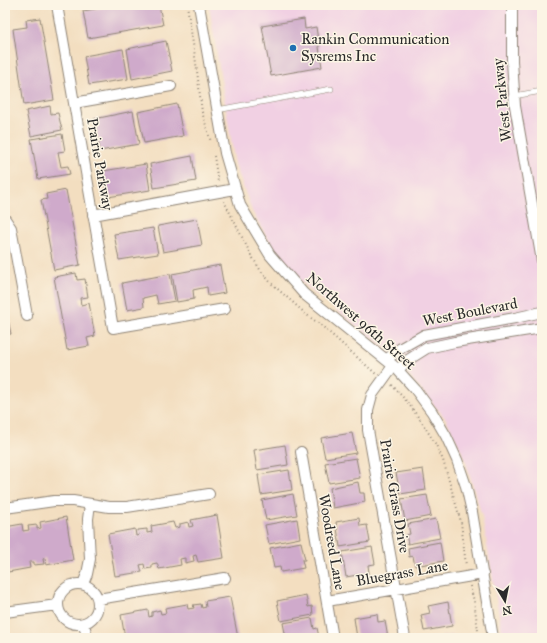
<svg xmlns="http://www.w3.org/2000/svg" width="547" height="643" viewBox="0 0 547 643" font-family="'IM FELL Great Primer',serif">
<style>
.built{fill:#f1d0e3}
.building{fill:#cfaacb}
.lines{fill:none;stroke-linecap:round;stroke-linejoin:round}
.lane-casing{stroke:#8f8476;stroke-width:6}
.street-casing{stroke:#8f8476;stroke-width:12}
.path{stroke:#8f8476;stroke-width:2;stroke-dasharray:1 3;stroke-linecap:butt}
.lane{stroke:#fff;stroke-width:5}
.street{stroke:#fff;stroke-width:10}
.poi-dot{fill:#1f6fb2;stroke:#fcf5e5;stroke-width:1.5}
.labels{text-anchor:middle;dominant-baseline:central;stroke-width:3;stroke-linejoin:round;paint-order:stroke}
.poi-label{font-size:15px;fill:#2b2b2b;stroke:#fcf5e5;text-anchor:start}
.street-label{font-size:15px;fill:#2b2b2b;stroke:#fcf5e5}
</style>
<rect width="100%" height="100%" fill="#fcf5e5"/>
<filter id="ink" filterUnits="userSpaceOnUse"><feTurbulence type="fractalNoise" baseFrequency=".025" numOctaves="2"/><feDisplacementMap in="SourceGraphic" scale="8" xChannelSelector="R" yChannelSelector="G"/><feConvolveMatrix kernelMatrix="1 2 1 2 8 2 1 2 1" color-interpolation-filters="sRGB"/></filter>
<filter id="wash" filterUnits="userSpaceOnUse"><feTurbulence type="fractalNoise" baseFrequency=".012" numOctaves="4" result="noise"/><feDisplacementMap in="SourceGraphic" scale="16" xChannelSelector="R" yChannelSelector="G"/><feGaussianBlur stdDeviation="0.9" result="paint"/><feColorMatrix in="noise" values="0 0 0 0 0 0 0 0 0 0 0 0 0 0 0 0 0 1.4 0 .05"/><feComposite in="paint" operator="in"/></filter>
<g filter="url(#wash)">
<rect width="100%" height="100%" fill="#f3dec0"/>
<path class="built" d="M209,5H542V638H503L482,516L464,456L446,419L385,348L313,292L296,276L271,244L252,211L235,164Z"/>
<g id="blocks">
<path class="building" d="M118,5H159L163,25L88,38L83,11Z
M40,18L54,100L24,105L13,29L27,27L26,20Z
M304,19L305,29L316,27L322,67L271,76L262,26Z
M166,41L172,71L132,79L127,49Z
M123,49L128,79L89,85L84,56Z
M177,104L183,136L144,143L138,112Z
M50,106L51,114L58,113L62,130L31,136L26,111Z
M133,111L139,144L100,151L94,119Z
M62,134L65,151L58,152L61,167L68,166L70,174L38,179L31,139Z
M192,156L196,181L154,188L150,164Z
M146,164L150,190L108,197L103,171Z
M66,190L80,265L54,270L41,200L47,199L46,194Z
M197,219L202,245L163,252L158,226Z
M153,228L158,254L119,260L114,234Z
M220,265L225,293L208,296L207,287L193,290L194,299L177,302L172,274Z
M76,273L77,280L85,279L88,297L80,298L81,305L89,303L95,336L87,338L89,346L67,350L54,277Z
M170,274L175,301L158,304L156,295L143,298L144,307L127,310L122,283Z
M5,305L11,334L5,335Z
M352,433L356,453L325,458L321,438Z
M285,445L288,465L257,470L254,450Z
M356,458L360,478L329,483L325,463Z
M423,469L426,490L400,494L396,473Z
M289,470L292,490L261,495L258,475Z
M358,482L360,493H364L365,502L333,508L330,488Z
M293,494L297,515L266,520L262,500Z
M427,495L431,516L405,521L401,499Z
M217,515L224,558L198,562L196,555L193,556L194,561L185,563V558L180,559L181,565L159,569L157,563L152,564V568L145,569L144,564L140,565L142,572L115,576L108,534L135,529L136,536L139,535L138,530L147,529V533L152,532L151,526L173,522L175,528L180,527V524L188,522L189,527L193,526L191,520Z
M66,517L73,560L46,565L45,558L43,559L44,564L34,565V562H29L30,568L8,572L7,565L5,566V527L22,524L23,531L29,530L28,526L37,525V529L41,528L40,522Z
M359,518L360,526L367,525L370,542L340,547L336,522Z
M297,519L300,538L269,544L265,525Z
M436,519L440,538L408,544L406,535L410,534L408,524Z
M301,542L305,560H302L304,568L281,572L280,567L274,568L270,548Z
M440,542L443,561L415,566L413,556L409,557L408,548Z
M372,547L375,564L368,565L369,573L346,577L342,552Z
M306,595L308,607L312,606L313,615L281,621L277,601Z
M230,597L238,638H210V637L207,638H125L121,615L148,610L149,617L152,616V612L160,610L161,614L166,613L165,608L187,604L188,609L194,608L193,605L201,604L202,608L206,607L205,601Z
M448,602L452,626L424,631L421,615L430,613L428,606Z
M377,614L378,622L385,621L388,638H357L354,618Z
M312,618L314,629L317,628L319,637L286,638L283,623Z
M454,635V638H441V637Z"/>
</g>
</g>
<g filter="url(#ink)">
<use href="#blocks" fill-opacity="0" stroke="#8f8476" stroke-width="1"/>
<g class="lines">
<g class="lane-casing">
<path id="lane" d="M514,96L542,91
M217,110L331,89"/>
</g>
<g class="street-casing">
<path id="street" d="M57,5L113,328L225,309
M199,5L225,153L240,205L270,255L304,294L395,367L415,389L432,412L446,436L457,460L466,486L472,512L493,638
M512,5V61L515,106L542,261
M74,103L171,86
M93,215L235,189
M5,219L11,228L27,316
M386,360L401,348L424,335L515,318L542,312
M393,366L372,395L368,410V430L405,638
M398,370L408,360L427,348L455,342L542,328
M301,452L333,638
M5,508L54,501H73L109,507H127L209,494
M58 604a20 20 0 1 1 40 0a20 20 0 1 1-40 0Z
M83,584L87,574L90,559L88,519L90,504
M98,599L225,578
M327,601L483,574
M5,612L57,605
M84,623L87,638"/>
</g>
<path class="path" d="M187,5L196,63L202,112L211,142
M214,156L218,182
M224,201L251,255L261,271L271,283L307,315L322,326L376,374
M392,385L408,403L421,421L435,443L443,460L461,522L466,566
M470,586L474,601L479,638"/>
<use href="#lane" class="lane"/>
<use href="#street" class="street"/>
</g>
</g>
<circle class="poi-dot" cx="293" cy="48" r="4"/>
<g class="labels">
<g class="poi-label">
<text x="301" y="39">Rankin Communication<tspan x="301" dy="17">Sysrems Inc</tspan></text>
</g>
<g class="street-label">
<text transform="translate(502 100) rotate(-96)">West Parkway</text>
<text transform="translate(100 164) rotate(80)">Prairie Parkway</text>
<text transform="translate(470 312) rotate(-11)">West Boulevard</text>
<text transform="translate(361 321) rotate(41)">Northwest 96th Street</text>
<text transform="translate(395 496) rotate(80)">Prairie Grass Drive</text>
<text transform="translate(332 542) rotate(80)">Woodreed Lane</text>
<text transform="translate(402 573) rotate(-10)">Bluegrass Lane</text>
</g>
</g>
<rect width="547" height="643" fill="none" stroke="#fcf5e5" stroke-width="20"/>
<g transform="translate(505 601) rotate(170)" stroke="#fcf5e5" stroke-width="3" paint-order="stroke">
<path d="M0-3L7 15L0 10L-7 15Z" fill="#2b2b2b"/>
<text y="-6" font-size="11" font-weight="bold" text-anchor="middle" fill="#2b2b2b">N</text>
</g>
</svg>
